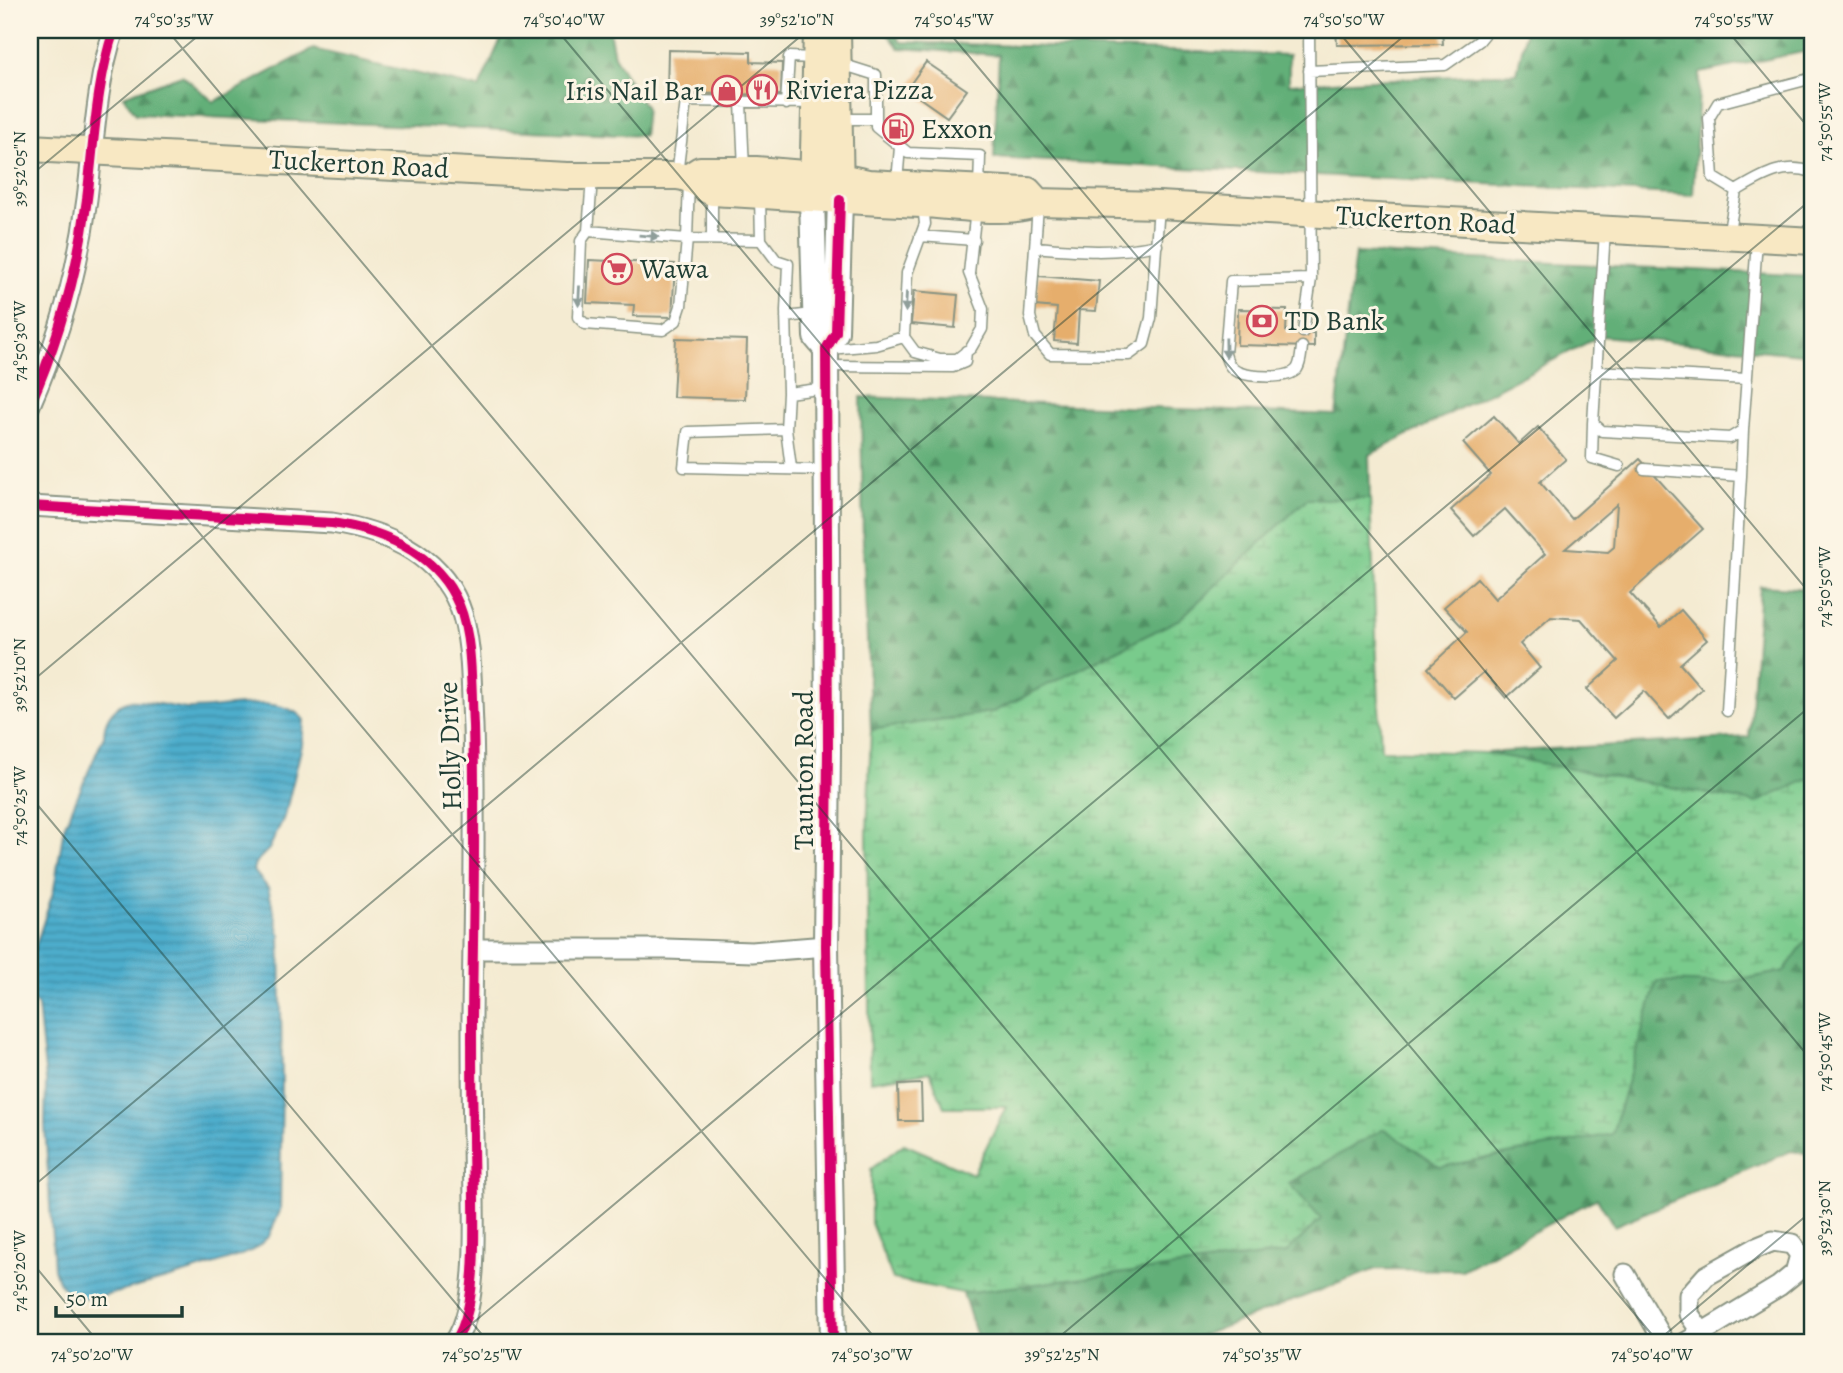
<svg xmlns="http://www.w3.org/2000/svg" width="1843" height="1373" viewBox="0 0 1843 1373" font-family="Alegreya,serif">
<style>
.forest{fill:url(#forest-firs);stroke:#407656;stroke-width:2}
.wetland{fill:url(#wetland-marsh);stroke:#4c8460;stroke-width:2}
.water{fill:url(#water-rules);stroke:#367580;stroke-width:2}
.building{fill:#e6ae6c;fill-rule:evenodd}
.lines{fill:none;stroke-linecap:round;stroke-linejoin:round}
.service-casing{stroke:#8a9483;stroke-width:13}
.minor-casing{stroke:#8a9483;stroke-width:23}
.tertiary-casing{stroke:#8a9483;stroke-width:28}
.secondary-casing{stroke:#8a9483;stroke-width:30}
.service{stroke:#fff;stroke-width:10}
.minor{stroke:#fff;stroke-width:19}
.tertiary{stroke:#fff;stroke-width:24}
.secondary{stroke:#f8e8c3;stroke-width:26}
.cycleway-casing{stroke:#fcf5e5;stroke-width:15}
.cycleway{stroke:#d6006c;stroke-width:10}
.oneway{fill:#8f9e9a}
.ticks{fill:none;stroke:#1f3d34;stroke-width:2;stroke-opacity:0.45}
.labels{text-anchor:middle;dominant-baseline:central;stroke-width:6;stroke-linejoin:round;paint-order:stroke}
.poi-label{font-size:28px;fill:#1f3d34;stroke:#fcf5e5;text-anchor:start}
.street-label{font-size:28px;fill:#1f3d34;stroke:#fcf5e5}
.neatline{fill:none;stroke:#1f3d34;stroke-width:2.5}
.ticks-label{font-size:18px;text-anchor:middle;fill:#1f3d34}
</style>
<defs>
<pattern id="forest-firs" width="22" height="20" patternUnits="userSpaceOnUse" patternTransform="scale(1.75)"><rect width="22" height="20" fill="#62af78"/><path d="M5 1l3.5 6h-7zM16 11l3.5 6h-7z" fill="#509063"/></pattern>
<pattern id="wetland-marsh" width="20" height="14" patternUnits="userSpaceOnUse" patternTransform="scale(1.75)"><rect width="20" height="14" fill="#79cb8c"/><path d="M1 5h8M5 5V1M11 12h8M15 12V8" fill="none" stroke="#63a673"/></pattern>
<pattern id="water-rules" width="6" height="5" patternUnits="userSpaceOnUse" patternTransform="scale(1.75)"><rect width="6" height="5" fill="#4dadcc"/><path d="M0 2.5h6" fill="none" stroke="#3f8ea6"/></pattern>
</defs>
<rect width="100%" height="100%" fill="#fcf5e5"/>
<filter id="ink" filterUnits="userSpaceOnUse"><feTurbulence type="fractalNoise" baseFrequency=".0143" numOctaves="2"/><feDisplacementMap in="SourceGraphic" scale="14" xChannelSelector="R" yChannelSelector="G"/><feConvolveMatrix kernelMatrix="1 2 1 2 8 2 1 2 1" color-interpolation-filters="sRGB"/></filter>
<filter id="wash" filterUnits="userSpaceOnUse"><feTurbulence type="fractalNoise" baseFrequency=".00686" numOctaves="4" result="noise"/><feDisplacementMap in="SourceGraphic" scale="28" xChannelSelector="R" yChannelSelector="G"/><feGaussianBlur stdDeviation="1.57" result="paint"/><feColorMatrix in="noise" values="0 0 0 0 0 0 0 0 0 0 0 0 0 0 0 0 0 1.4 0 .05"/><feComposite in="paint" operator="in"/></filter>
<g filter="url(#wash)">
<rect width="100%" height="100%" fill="#f4ebd2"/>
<path class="forest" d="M505,30H609L614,56L646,108L643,136L136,114L123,96L182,75L214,102L313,49L479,88Z
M885,30H892L901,42L1289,55V84L1517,73L1526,30H1813V50L1700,73L1693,195L994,158L999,55L899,48Z
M1355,253L1813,276V355L1600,336L1369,455L1370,499H1307L1180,619L993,712L871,730L863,547L861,397L1336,415Z
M1760,586L1813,589V777L1757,803L1485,753L1749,737Z
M1813,930V1154L1791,1151L1614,1226L1597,1198L1462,1270L1376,1269L1182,1343H979L963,1293L1286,1253L1289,1184L1384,1128L1440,1167L1612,1134L1657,981L1725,983L1784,971Z"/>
<path class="wetland" d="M1307,499H1370L1381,750L1485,753L1756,803L1813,777V930L1784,971L1725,983L1657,981L1612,1134L1440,1167L1384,1129L1289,1183L1321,1219L1286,1253L962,1293L893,1279L871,1223V1169L904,1144L973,1174L1006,1107H944L930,1072L870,1081L867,834L871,730L993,712L1180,619Z"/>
<path class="water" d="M127,701C147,699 167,707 187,709C219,711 281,691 304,720L302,745L285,815L269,849L255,863L253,870L268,888L280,935L282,1083L280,1211L269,1236L254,1250C213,1266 173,1278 130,1289C115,1293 98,1299 83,1298C66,1296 58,1283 54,1269L45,1125L46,1081L38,1006L30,998V964L54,889L64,827L104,736C104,720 113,708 127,701Z"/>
<g id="blocks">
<path class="building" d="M1336,30H1442L1443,44L1337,45Z
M668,50L751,52V62L782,63L781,95L667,93Z
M926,62L967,90L947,117L907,89Z
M589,260L675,264L672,317L633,316L634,305L587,303Z
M1038,276L1099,281L1096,311L1079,310L1077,343L1054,341L1057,308L1035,306Z
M914,291L958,295L955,328L911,324Z
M1238,309L1287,310L1286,332L1314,333V347L1237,345Z
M676,338L747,340L745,399L673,397Z
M1494,416L1519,444L1538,427L1566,459L1540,482L1572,519L1640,459L1703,529L1630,593L1661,627L1681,610L1707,640L1680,664L1702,689L1669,719L1644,691L1614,718L1587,689L1618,661L1581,619L1551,617L1520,644L1540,668L1506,698L1484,672L1454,698L1428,668L1467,632L1444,607L1477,578L1495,599L1545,554L1505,509L1474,536L1451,510L1491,475L1463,443ZM1617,504L1614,547L1608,552L1565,549Z
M921,1084L922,1121H899L898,1085Z"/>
</g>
</g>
<g filter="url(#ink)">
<use href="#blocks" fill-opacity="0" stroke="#8a9483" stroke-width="2"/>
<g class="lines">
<g class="service-casing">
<path id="service" d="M838,63L876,75V127L908,153L980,156L979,188
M1309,71L1445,65L1479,41L1488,30
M741,103L744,169
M786,104L789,57L814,58
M841,119H876
M677,175L686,101L812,103
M592,178L588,231L687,239L689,181
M897,182L900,147
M1736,191L1713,177L1709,118L1718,103L1813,78
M760,198L761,240L776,260L788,264L786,311L788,393
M923,205L925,224L907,273L904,337L915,352L940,359H957L971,348L982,329L983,309L969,273L976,209
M1038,206L1030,316L1035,336L1050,354L1129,355L1144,344L1151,318L1159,206
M588,231L581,241L578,317L585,324L663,330L676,321L681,306L687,239L761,240
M1605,231L1593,423L1602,431L1730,438L1743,430L1757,241
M920,236L974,240
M1728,236L1736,191C1762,176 1782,162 1813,172
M712,239V192
M1036,247C1078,251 1115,254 1157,245
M786,317L813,314
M1303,332L1311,279
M1302,347C1301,354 1301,363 1297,369C1288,380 1250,377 1238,372C1230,369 1227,362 1225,354L1231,281L1311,279L1309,30
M829,349L876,345L904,337
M828,366L953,367L965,362L966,351
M1596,371L1747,379
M1593,423L1592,458L1619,466
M786,429L791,468
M1644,469L1741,476L1743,430
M824,470L684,467L688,432L786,429L788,393L826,388
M1727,711L1741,476"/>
</g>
<g class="minor-casing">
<path id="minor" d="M30,405C59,339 78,271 87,199C94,143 96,83 114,30
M30,506L332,523C384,531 437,553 459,605C473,639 471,690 473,726C476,824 473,920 472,1018C472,1057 472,1096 473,1135C473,1181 476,1227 473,1272C471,1296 468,1323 454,1343
M474,949H667L752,952L826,946
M1625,1274L1665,1343
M1685,1343L1779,1286L1795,1273L1800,1255L1792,1244L1773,1241L1756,1248L1706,1276L1689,1295V1314L1702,1333"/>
</g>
<g class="tertiary-casing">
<path id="tertiary" d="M812,199L816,337L826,349
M833,1343L826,946L828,749L826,349L836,332L840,200"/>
</g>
<g class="secondary-casing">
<path id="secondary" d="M837,30L840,195
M30,148L567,176H677C692,177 699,186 712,192C782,196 852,201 922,204C951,205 1015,216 1038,202L1159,205L1813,241
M689,177L700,170H756L840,177L868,183L1028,191L1038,202
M813,192L817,30"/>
</g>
<use href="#service" class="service"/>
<use href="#minor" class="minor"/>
<use href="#tertiary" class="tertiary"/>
<use href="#secondary" class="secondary"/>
<g class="cycleway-casing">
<path id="cycleway" d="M30,405C59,339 78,271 87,199C94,143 96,83 114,30
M30,506L332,523C384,531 437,553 459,605C473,639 471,690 473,726C476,824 473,920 472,1018C472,1057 472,1096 473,1135C473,1181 476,1227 473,1272C471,1296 468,1323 454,1343
M833,1343L826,946L828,749L826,349L836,332L840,200"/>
</g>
<use href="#cycleway" class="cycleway"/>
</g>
<defs><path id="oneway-solid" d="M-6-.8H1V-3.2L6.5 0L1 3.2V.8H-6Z" transform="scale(1.75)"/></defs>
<g class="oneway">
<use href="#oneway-solid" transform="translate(649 236) rotate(5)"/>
<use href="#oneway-solid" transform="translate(579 296) rotate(93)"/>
<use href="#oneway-solid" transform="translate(906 302) rotate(93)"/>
<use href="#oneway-solid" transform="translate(1226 348) rotate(89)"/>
</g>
</g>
<path class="ticks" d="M167,30L1269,1343M557,30L1659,1343M947,30L1813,1062M1337,30L1813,597M1727,30L1813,133M30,176L205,30M30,331L879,1343M30,683L808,30M30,796L489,1343M30,1189L1411,30M30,1260L99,1343M449,1343L1813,198M1052,1343L1813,704M1655,1343L1813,1210"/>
<defs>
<g id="restaurant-ring" transform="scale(1.575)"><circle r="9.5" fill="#fcf5e5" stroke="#d1495b" stroke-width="1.5"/><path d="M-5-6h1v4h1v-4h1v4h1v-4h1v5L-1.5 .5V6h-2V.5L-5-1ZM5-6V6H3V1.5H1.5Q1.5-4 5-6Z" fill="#d1495b"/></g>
<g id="shop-ring" transform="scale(1.575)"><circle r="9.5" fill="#fcf5e5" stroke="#d1495b" stroke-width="1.5"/><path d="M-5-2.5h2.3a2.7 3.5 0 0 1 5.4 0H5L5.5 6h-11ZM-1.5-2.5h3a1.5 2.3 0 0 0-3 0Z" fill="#d1495b"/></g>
<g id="fuel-ring" transform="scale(1.575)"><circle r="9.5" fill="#fcf5e5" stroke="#d1495b" stroke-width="1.5"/><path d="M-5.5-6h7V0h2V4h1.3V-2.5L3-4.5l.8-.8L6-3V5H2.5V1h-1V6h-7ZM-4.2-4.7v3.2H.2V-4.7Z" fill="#d1495b"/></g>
<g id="supermarket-ring" transform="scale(1.575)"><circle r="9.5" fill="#fcf5e5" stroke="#d1495b" stroke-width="1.5"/><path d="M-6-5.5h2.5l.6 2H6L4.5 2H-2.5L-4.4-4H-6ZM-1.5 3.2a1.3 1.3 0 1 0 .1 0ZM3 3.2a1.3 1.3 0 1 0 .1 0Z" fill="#d1495b"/></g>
<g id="bank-ring" transform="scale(1.575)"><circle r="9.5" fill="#fcf5e5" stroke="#d1495b" stroke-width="1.5"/><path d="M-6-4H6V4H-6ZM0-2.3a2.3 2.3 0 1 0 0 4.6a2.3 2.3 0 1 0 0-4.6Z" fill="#d1495b"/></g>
</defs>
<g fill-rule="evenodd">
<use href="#restaurant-ring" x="762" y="90"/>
<use href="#shop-ring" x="727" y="91"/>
<use href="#fuel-ring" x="898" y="129"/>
<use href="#supermarket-ring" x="617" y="269"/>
<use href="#bank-ring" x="1262" y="321"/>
</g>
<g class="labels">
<g class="poi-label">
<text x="785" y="90">Riviera Pizza</text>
<text x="704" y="91" text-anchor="end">Iris Nail Bar</text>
<text x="921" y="129">Exxon</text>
<text x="640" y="269">Wawa</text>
<text x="1285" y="321">TD Bank</text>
</g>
<g class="street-label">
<text transform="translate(359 164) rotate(3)">Tuckerton Road</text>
<text transform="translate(1426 220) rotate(3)">Tuckerton Road</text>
<text transform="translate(450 746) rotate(-92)">Holly Drive</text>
<text transform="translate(804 770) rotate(-90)">Taunton Road</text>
</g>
</g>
<rect width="1843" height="1373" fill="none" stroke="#fcf5e5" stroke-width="77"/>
<path d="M56 1306v10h126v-10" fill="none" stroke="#1f3d34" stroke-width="3.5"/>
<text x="66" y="1306" font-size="21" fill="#1f3d34" stroke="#fcf5e5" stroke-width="5" paint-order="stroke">50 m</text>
<rect x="38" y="38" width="1766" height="1296" class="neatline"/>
<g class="ticks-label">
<text x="174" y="25">74°50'35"W</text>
<text x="564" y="25">74°50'40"W</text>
<text x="797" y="25">39°52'10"N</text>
<text x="954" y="25">74°50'45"W</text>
<text x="1344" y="25">74°50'50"W</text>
<text x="1734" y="25">74°50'55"W</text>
<text transform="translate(1824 122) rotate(-90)" y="6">74°50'55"W</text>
<text transform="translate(19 169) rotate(-90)" y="6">39°52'05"N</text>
<text transform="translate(19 341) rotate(-90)" y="6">74°50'30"W</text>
<text transform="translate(1824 587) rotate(-90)" y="6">74°50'50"W</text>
<text transform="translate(19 675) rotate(-90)" y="6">39°52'10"N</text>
<text transform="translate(19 806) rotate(-90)" y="6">74°50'25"W</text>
<text transform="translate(1824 1052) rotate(-90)" y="6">74°50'45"W</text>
<text transform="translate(1824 1218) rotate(-90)" y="6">39°52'30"N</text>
<text transform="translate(19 1271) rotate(-90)" y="6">74°50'20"W</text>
<text x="92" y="1360">74°50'20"W</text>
<text x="482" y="1360">74°50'25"W</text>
<text x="872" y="1360">74°50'30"W</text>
<text x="1062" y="1360">39°52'25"N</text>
<text x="1262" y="1360">74°50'35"W</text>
<text x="1652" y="1360">74°50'40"W</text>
</g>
</svg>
